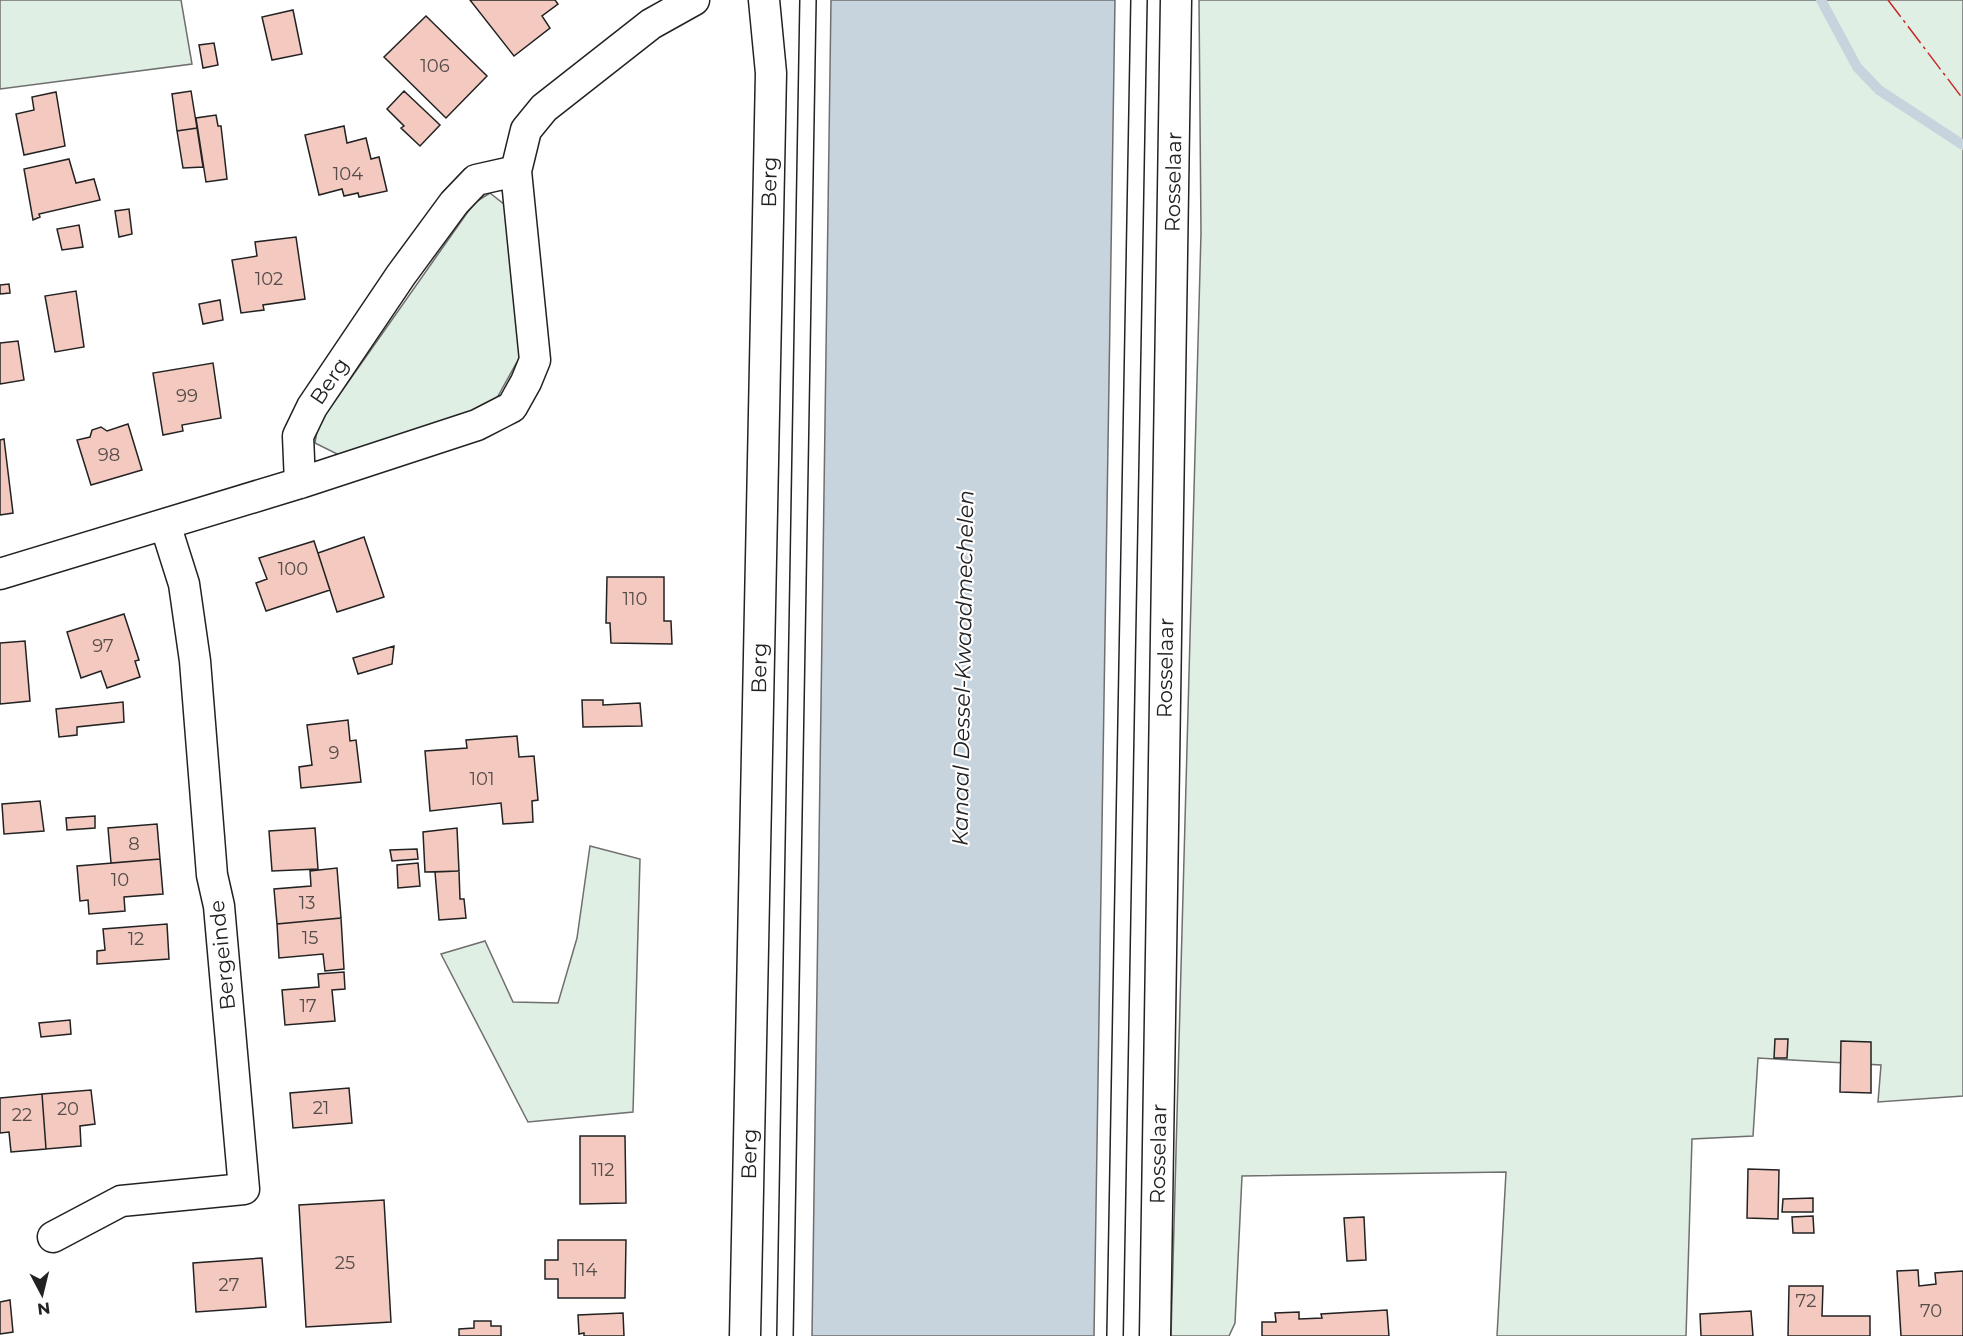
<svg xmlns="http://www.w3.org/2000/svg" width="1963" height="1336" viewBox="0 0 1963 1336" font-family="Montserrat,sans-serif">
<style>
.green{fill:#e0efe3;stroke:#6f6f6f;stroke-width:1.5}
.water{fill:#c7d3dd;stroke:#6f6f6f;stroke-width:1.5}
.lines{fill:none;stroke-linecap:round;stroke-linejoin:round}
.stream{stroke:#c7d3dd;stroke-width:10}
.building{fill:#f3c9c0;stroke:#222;stroke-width:1.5}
.service-casing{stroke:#222;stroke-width:18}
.minor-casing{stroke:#222;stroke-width:33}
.service{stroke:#fff;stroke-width:15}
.minor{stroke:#fff;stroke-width:30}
.power{stroke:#c62828;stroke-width:1.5;stroke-dasharray:21 4.5 3 4.5;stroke-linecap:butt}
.labels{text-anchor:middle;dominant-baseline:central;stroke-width:4.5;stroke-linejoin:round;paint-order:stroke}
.number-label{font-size:18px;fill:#564c4a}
.street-label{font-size:21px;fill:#222;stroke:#fff}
.water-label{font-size:22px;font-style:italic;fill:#222;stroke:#fff}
</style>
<rect width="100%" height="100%" fill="#fff"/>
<path class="green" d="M0,0H181L192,64L0,89Z
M1199,0H1963V1096L1878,1102L1881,1065L1758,1058L1753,1136L1692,1139L1686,1336H1497L1506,1172L1242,1176L1235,1323L1229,1336H1171L1201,233Z
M490,193L505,205L522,353L493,405L341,456L315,443L318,425L474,203Z
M590,846L640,859L633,1112L528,1122L441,954L485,941L513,1002L558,1003L577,938Z"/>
<path class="water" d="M831,0H1115L1094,1336H812Z"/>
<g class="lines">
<path class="stream" d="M1821,0L1857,67L1879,90L1963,145"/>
</g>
<path class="building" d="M470,0H555L558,4L542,16L550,28L514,56Z
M293,10L302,54L272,60L262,17Z
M426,16L487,76L446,118L384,57Z
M214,43L218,65L203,68L199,45Z
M191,91L197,128L177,131L172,94Z
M404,91L440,125L420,146L401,128L404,126L387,109Z
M56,92L65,146L24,155L16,114L34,110L32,97Z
M216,115L218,126H221L227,179L206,182L196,118Z
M344,126L347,143L366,138L371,159L379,157L387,191L359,197L358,193L344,196L342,189L319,195L305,135Z
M197,128L203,167L183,168L177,131Z
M69,159L76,183L94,179L100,200L39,214L40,217L33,220L24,169Z
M129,209L132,234L119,237L115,211Z
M79,225L83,247L62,250L57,229Z
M296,237L305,299L263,305L264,310L241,313L232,260L257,256L255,242Z
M9,284L10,293L0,294V285Z
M76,291L84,347L55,352L45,296Z
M220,300L223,320L203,324L199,304Z
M18,341L24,380L0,384V343Z
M213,363L221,418L182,425L183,431L163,435L153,373Z
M128,424L142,470L91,485L77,440L90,437L92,430L101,427L107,431Z
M4,439L13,513L0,515V440Z
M364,537L384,597L337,612L318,553Z
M314,541L330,590L266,611L256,583L267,579L259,558Z
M607,577H664V621H671L672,644L611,643L610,623H606Z
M124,614L139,660L135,661L140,677L107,688L101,671L81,678L67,632Z
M25,641L30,701L0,704V643Z
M394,646L392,664L358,674L353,658Z
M582,700H603V705L640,703L642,726L583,727Z
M123,702L124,722L77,727V735L59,737L56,709Z
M348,720L350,741L356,740L361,782L301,788L299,767L312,765L307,725Z
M517,736L519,757L534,756L538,800L532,801L533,822L503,824L501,803L430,811L425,751L467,748L466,740Z
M40,801L44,831L4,834L2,804Z
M95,816V828L67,830L66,818Z
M157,824L160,859L111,863L108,828Z
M315,828L318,869L272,871L269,831Z
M457,828L459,871L425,872L423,832Z
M417,849L418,859L392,861L390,850Z
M160,859L163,894L124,897L125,911L89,914L88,900L80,901L77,866Z
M418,863L420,886L398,888L397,865Z
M337,868L341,918L277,924L274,889L311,886L310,871Z
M459,871L460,899H464L466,918L439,920L435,872Z
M341,918L344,969L325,971L323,954L279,958L277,924Z
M167,924L169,959L97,964V951L105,950L103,929Z
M344,972L345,989L332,990L335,1021L285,1025L282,990L319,987L318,974Z
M70,1020L71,1034L41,1037L39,1023Z
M1775,1039H1788L1787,1058H1774Z
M1841,1041L1871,1042V1093L1840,1092Z
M349,1088L352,1123L293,1128L290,1093Z
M91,1090L95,1124L80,1126L81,1146L46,1149L42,1094Z
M42,1094L46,1149L11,1152L9,1132L0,1133V1098Z
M580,1136H625L626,1203L580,1204Z
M1748,1169L1779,1170L1778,1219L1747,1218Z
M1813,1198V1212H1782L1783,1199Z
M384,1200L391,1322L306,1327L299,1205Z
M1813,1216L1814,1233H1793L1792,1217Z
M1364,1217L1366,1260L1347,1261L1344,1218Z
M558,1240H626L625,1298H558V1279H545V1260H558Z
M262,1258L266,1307L196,1312L193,1263Z
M1918,1270L1919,1286L1936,1284L1935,1273L1963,1271V1336H1901L1897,1271Z
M1789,1286H1823L1822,1316H1870V1336H1788Z
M10,1300L13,1332L0,1334V1302Z
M1387,1310L1389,1336H1262V1322H1276L1275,1313L1299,1312V1319L1322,1318L1321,1314Z
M1751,1311L1753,1336H1701L1700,1314Z
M623,1313L624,1336H584V1333L579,1334L578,1315Z
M474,1321H491V1326H501V1336H459V1329L474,1328Z"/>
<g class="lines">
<g class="service-casing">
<path id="service" d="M785,1336L808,0
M1115,1336L1139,0"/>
</g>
<g class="minor-casing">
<path id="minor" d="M300,483L298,436L312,407L401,275L454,203L476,180L516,171L526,130L544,108L651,24L694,0
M0,574L300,483L477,425L512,407L526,382L535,360L516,171
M53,1237L121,1201L244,1189L219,906L212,875L195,661L184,584L165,524
M745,1336L771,73L764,0
M1155,1336L1176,0"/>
</g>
<use href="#service" class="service"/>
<use href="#minor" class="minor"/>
<path class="power" d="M1888,0L1963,99"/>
</g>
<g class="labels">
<g class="number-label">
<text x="435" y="66">106</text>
<text x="348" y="174">104</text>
<text x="269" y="279">102</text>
<text x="187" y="396">99</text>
<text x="109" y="455">98</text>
<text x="293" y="569">100</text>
<text x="635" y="599">110</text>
<text x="103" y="646">97</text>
<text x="334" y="753">9</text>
<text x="482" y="779">101</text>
<text x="134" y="844">8</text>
<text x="120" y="880">10</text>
<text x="307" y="903">13</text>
<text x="310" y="938">15</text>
<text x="136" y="939">12</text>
<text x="308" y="1006">17</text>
<text x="321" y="1108">21</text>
<text x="68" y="1109">20</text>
<text x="22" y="1115">22</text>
<text x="603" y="1170">112</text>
<text x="345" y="1263">25</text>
<text x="585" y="1270">114</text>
<text x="229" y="1285">27</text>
<text x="1806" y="1301">72</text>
<text x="1931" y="1311">70</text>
</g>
<g class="street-label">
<text transform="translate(769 182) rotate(-89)">Berg</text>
<text transform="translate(1173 182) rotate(-89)">Rosselaar</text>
<text transform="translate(329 381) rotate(-56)">Berg</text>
<text transform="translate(759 668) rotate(-89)">Berg</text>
<text transform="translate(1165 668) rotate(-89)">Rosselaar</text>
<text transform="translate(222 955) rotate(-96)">Bergeinde</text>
<text transform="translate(749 1154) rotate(-89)">Berg</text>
<text transform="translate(1158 1154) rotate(-89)">Rosselaar</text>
</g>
<g class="water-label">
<text transform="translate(963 668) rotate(-89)">Kanaal Dessel-Kwaadmechelen</text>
</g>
</g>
<g transform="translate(42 1294) rotate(173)" stroke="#ffffff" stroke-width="4.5" paint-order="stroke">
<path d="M0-4.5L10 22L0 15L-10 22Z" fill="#222222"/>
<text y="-9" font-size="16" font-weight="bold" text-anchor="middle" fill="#222222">N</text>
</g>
</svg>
